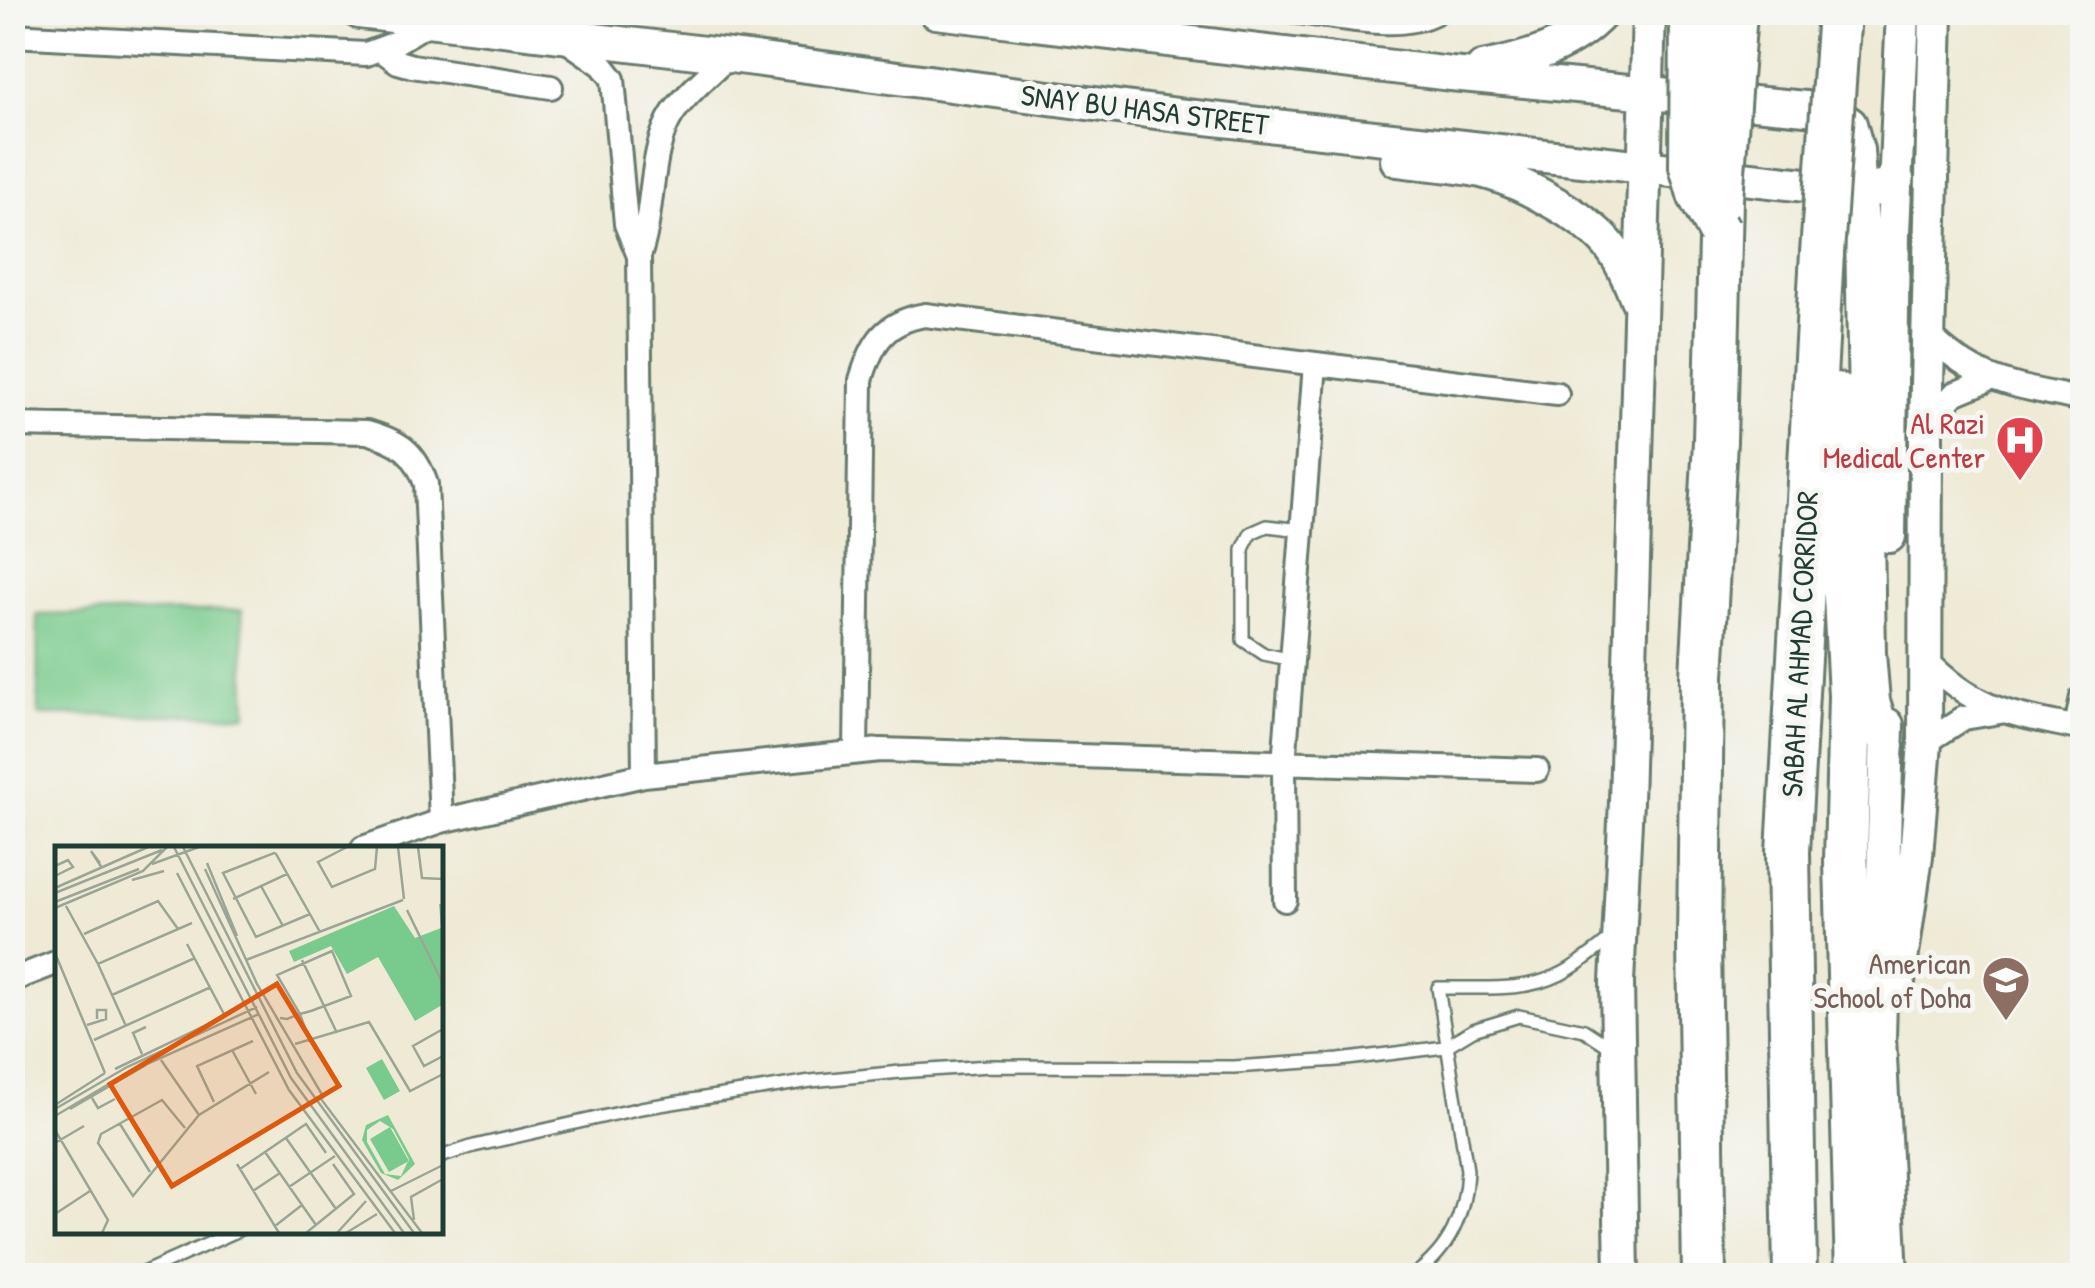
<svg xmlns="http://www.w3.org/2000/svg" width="2095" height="1288" viewBox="0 0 2095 1288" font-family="'Patrick Hand',sans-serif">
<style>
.pitch{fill:#79cb8d;stroke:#4c8460;stroke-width:2.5}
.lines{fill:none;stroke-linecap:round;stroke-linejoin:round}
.lane-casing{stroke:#677a6c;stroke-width:16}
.street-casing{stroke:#677a6c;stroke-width:28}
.secondary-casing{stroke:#677a6c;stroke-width:38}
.highway-casing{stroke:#677a6c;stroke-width:48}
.lane{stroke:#fff;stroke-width:11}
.street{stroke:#fff;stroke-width:22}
.secondary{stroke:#fff;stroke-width:32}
.highway{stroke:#fff;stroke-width:42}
.highway-bridge-casing{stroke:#677a6c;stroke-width:48;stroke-linecap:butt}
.highway-bridge{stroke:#fff;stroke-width:42}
.labels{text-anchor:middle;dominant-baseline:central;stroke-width:10;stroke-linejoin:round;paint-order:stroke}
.street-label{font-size:30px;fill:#1f3d34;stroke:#f6f6f2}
.health-label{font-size:30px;fill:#be3a42;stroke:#f6f6f2;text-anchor:end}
.education-label{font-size:30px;fill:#785e54;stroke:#f6f6f2;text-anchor:end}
.inset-road{fill:none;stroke:#9ba595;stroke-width:2.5}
.view{fill:#de580e;fill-opacity:0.15;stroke:#de580e;stroke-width:5}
.inset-edge{fill:none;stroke:#1f3d34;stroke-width:5}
</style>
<rect width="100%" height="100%" fill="#f6f6f2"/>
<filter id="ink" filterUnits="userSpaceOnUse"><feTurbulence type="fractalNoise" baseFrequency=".01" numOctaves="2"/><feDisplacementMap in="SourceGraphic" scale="20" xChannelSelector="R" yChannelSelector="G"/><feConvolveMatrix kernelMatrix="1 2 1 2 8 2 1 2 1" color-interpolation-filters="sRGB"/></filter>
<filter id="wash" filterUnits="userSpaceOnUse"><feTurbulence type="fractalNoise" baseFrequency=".0048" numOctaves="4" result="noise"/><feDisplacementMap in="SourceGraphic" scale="40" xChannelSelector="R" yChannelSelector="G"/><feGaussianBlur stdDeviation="2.25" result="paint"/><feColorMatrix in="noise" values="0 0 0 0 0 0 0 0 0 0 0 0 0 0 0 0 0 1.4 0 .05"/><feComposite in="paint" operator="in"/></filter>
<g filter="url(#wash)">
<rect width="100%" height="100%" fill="#eeead5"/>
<path class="pitch" d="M242,610L247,715H38L37,615Z"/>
</g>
<g filter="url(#ink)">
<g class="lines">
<g class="lane-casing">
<path id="lane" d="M1292,660L1264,654L1243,640V549L1251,533L1267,526L1302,530
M440,1157L474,1146L641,1108L811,1081L900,1072L989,1066L1234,1067L1339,1060L1445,1047L1473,1030L1519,1016L1584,1030L1613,1049
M136,1276L239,1230
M1413,1276C1450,1249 1465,1216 1467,1170L1438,988C1479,987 1523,993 1561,974C1579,965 1596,950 1612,938"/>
</g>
<g class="street-casing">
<path id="street" d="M1297,12C1339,16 1398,33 1436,12
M12,35L366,54L393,44L432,21
M563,38L602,65L613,79L626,224L639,256
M380,49L398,62L412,66L551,87
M1928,334C1979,385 2016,385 2082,400
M12,425L367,432C399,441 415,451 426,484L441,821
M1927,426L1954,394L1990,379
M1926,660C1978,713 2014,714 2082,729
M2076,728L2082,697
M1925,743L1964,718L2000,712
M856,752L861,380C872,343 884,322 925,315L1557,394
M644,775L639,256C655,213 648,150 673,113C688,92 710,74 728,57
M363,848L441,821L644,775L880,750L1537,770
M1285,900L1284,764L1315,364
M12,980L58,962"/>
</g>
<g class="secondary-casing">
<path id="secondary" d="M359,12L747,58L1178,115L1859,191L1879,189L1897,179
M936,12L1451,74L1816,109L1836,114L1850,124L1857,150L1862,227L1869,654L1873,701L1887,746
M1483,68C1528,59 1571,47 1603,12
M1397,160C1425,164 1454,165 1481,171C1519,180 1583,215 1608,244C1622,261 1629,280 1637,299
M1889,536L1893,232L1903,12
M1887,725L1879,1038L1891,1276
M1898,982L1916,856L1925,743L1926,427L1936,12
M1622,1276L1617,982L1626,801L1649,12"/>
</g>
<g class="highway-casing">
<path id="highway" d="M1835,394L1850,696L1846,862L1857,1276
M1704,1276L1699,942L1702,676L1715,441L1721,199
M1795,1276L1788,852L1822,253"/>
</g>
<use href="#lane" class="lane"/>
<use href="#street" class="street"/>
<use href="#secondary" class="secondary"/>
<use href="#highway" class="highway"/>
<g class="highway-bridge-casing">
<path id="highway-bridge" d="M1692,12L1691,166L1699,194L1719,231
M1721,199L1735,12
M1822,253L1839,12"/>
</g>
<use href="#highway-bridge" class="highway-bridge"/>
</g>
</g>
<defs>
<g id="hospital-pin" transform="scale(2.5)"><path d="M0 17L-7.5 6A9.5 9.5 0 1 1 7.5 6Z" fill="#e0444e" stroke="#f6f6f2"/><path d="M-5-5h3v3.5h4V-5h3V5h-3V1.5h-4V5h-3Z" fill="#fff"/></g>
<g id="school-pin" transform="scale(2.5)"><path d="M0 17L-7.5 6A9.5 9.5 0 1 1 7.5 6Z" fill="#8d6e63" stroke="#f6f6f2"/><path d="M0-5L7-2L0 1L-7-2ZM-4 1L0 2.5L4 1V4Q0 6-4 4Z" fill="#fff"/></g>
</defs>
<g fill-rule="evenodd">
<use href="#hospital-pin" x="2020" y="440"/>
<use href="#school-pin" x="2006" y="980"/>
</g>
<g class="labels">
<g class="street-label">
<text transform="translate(1145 109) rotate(7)">SNAY BU HASA STREET</text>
<text transform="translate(1799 644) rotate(-87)">SABAH AL AHMAD CORRIDOR</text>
</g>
<g class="health-label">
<text x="1985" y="423">Al Razi<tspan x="1985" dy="34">Medical Center</tspan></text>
</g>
<g class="education-label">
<text x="1971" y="963">American<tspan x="1971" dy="34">School of Doha</tspan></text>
</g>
</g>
<g transform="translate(55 846)">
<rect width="388" height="388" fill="#eeead5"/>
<path d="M384,58H387V159L360,175L323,111L292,128L276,100L239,116L234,105L339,60L360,92L386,82ZM327,213L345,245L329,254L311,222ZM333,269L360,318L343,334L326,327L307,294L311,279ZM325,275L338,283L354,313L346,330L330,328L312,296V284ZM335,281L354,315L334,326L315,293Z" fill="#79cb8d" fill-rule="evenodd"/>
<path class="inset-road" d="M119,1L236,232L349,387M128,1L242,227L359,387M292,1L263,16L277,41L320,23L322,1M343,1L349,53M363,1L367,32L388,33M45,17L36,5L47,22M152,17L182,90M97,18L144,1M0,20L13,14L18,21L0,30M150,23L202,138L269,252M122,27L234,244L340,387M77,34L109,25M206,40L228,80M0,42L93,1M0,47L107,4M178,53L232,28M0,56L84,23M11,60L43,118L137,77M0,62L88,25L112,1M352,64L388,138M255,68L201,91L168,27L219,7L221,8L265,86M29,88L103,55L123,83M0,107L50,227M191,114L348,54M247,114L282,187M43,118L71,180M57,149L140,112M225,172L232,173L245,168L256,165L296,150L277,105L222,129L245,168L255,196M32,179L51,173V164H42V173M388,183L358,200L369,220L388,210M39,194L156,141M240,198L314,176L355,245L388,228M177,204L201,248M87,208L78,187L91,181M106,214L144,269M60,223L170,170L132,98M37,252L43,262L60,253M266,253L367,387M159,256L142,220L198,195M0,259L50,227M0,263L72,221L202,161M15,263L91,219M0,270L74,226L204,168M65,278L95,326M130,282L107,254L46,288L43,297L78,350L144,269L214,226M0,284L53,374L47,387M231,292L281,363M0,297L29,280M210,306L261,379M182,318L224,387M185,323L251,278L271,307M234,341L280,310M198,345L225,327M336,345L388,319M0,368L35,345M359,374L356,351L388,333M220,380L247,359M251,387L299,348L278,318M282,387L311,355M291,387L322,368"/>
<path class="view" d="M222,138L284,240L117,340L55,238Z"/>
<rect width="388" height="388" class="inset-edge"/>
</g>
<rect width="2095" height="1288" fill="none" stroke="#f6f6f2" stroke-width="50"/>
</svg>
